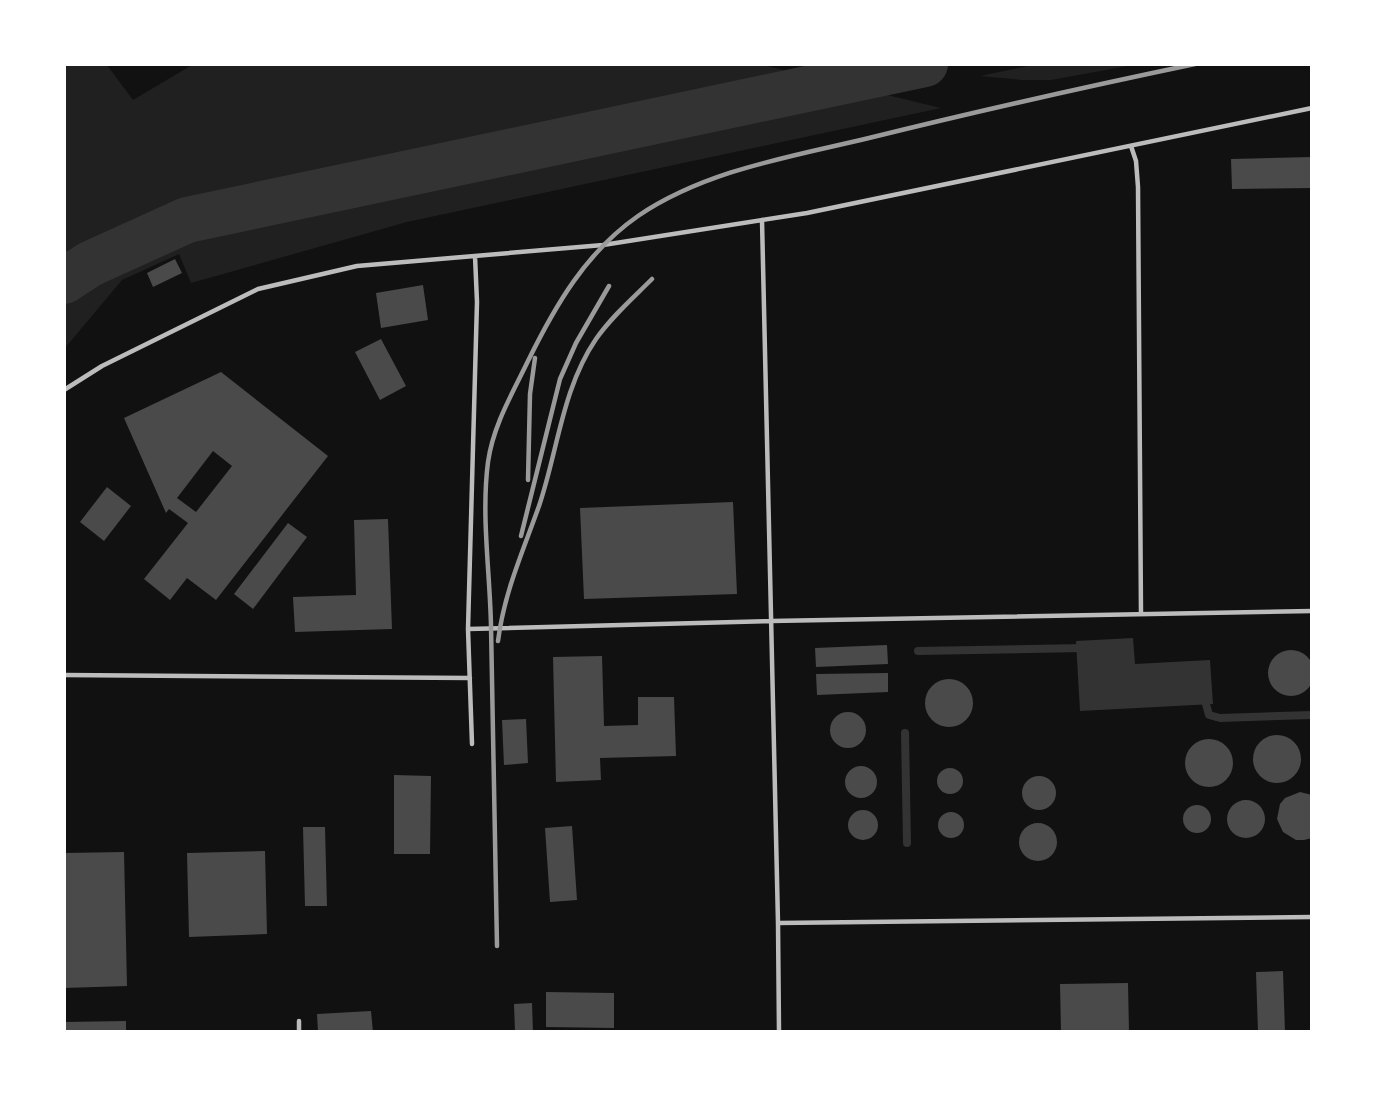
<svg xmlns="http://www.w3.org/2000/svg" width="1376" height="1096" viewBox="0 0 1376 1096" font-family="Poppins,sans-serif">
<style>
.green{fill:#202020}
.water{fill:#333}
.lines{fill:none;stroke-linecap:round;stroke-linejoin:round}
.stream{stroke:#333;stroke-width:8}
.river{stroke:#333;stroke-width:46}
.building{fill:#4a4a4a;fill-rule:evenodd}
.service{stroke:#bcbcbc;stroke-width:4.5}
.rail{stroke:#9a9a9a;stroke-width:4.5}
</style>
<rect width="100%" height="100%" fill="#111"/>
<path class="green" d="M763,65L941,108L407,222L191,283L179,254L122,280L65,348V65H107L133,100L192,65Z
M1033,65V64L1133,65L1051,80H1022L980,76Z"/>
<path class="water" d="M1133,638L1135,664L1210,660L1213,704L1080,711L1076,641Z"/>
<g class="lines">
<path class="stream" d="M64,254L90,264
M918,651L1084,648
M1206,704L1209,715L1220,718L1312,715
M905,733L907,843"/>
<path class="river" d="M64,281L90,264L187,220L925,64"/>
</g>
<path class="building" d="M1312,157V188L1232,189L1231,159Z
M175,259L182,273L153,287L147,273Z
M423,285L428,320L381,328L376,293Z
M381,339L406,386L380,400L355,352Z
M221,372L328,456L216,600L187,578L170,600L144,579L188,523L169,509L166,513L124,418ZM213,451L232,466L196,512L177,498Z
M107,487L131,506L104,541L80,522Z
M733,502L737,594L584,599L580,508Z
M388,519L392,629L295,632L293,597L356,595L354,520Z
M288,523L307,537L253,609L234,594Z
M887,645L888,664L816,667L815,648Z
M1268 673a23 23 0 1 1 46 0a23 23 0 1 1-46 0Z
M602,656L604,726L638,725V697H674L676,756L600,758L601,780L556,782L553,657Z
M888,673V692L817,695L816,674Z
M925 703a24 24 0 1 1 48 0a24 24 0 1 1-48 0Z
M830 730a18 18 0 1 1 36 0a18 18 0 1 1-36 0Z
M526,719L528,763L504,765L502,720Z
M1253 759a24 24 0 1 1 48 0a24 24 0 1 1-48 0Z
M1185 763a24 24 0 1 1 48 0a24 24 0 1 1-48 0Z
M845 782a16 16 0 1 1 32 0a16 16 0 1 1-32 0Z
M937 781a13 13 0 1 1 26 0a13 13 0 1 1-26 0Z
M394,775L431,776L430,854H394Z
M1022 793a17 17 0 1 1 34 0a17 17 0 1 1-34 0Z
M1300,792L1312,795V838L1304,840H1296L1283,832L1277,819L1280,804L1285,798Z
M1227 819a19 19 0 1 1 38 0a19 19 0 1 1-38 0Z
M1183 819a14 14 0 1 1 28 0a14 14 0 1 1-28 0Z
M848 825a15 15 0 1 1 30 0a15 15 0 1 1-30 0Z
M938 825a13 13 0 1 1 26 0a13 13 0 1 1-26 0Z
M1019 842a19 19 0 1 1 38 0a19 19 0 1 1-38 0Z
M572,826L577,900L550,902L545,828Z
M303,827H325L327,906H305Z
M265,851L267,934L189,937L187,853Z
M124,852L127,986L64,988V853Z
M1283,971L1285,1032H1258L1256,972Z
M1128,983L1129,1032H1061L1060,984Z
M546,992L614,993V1028L546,1027Z
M532,1003L533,1032H515L514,1004Z
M371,1011L373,1032H318L317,1014Z
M126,1021V1032H64V1022Z"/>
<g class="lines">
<path class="service" d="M1131,146L1136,161L1138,187L1141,614
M762,220L778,923L779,1032
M64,390L102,366L258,289L357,266L603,245L807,213L1312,108
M468,629L771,621L1312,611
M64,675L470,678
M472,744L468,629L477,302L475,256
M778,923L1312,917
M299,1021V1032"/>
<path class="rail" d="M528,480L530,394L535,358
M521,536L560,379L576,343L609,286
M498,641C504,593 523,551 539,506C558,450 562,389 596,339C612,316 633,298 652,279
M497,946C495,839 493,732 491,626C490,572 481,516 488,462C493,426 512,394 528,361C555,306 586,252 638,216C706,170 790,157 869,138C978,111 1085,87 1195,64"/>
</g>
<rect width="1376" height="1096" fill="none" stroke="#ffffff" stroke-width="132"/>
</svg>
